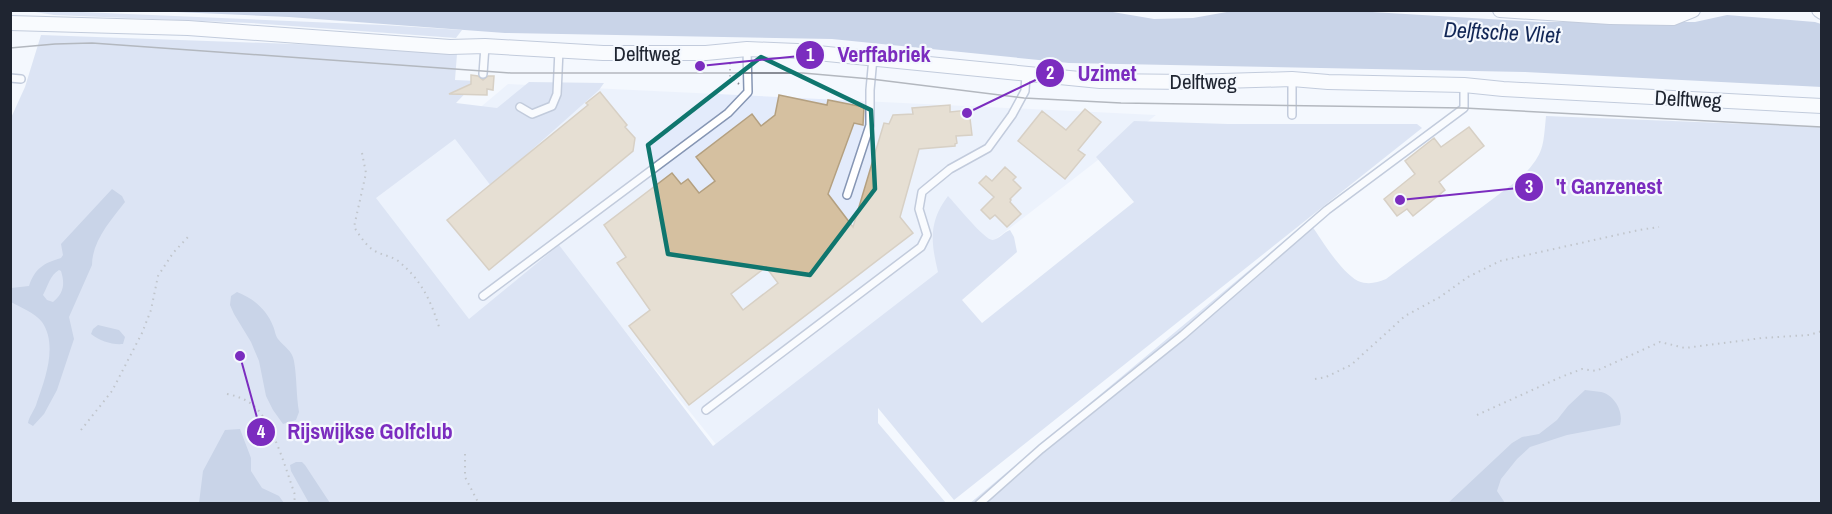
<svg xmlns="http://www.w3.org/2000/svg" width="1832" height="514" viewBox="0 0 1832 514" font-family="'Archivo Narrow',sans-serif">
<style>
.built{fill:#e3ebfb}
.green{fill:#bfcde8}
.water{fill:#95a8ce;fill-rule:evenodd}
.building{fill:#d5c0a0;stroke:#b4a080;stroke-width:1.5;fill-rule:evenodd}
.lines{fill:none;stroke-linecap:round;stroke-linejoin:round}
.lane-casing{stroke:#8696b4;stroke-width:10}
.street-casing{stroke:#8696b4;stroke-width:16}
.path{stroke:#828790;stroke-width:2;stroke-dasharray:1.5 4.5;stroke-linecap:butt}
.lane{stroke:#fff;stroke-width:7}
.street{stroke:#fff;stroke-width:14}
.tram{stroke:#656a74;stroke-width:1.5}
.marked{fill:none;stroke:#0f766e;stroke-width:4.5;stroke-linejoin:round}
.labels{text-anchor:middle;dominant-baseline:central;stroke-width:4.5;stroke-linejoin:round;paint-order:stroke}
.street-label{font-size:21px;fill:#1f2531;stroke:#f4f8fe}
.water-label{font-size:22px;font-style:italic;fill:#122756;stroke:#f4f8fe}
.leader{fill:none;stroke:#7b2cbf;stroke-width:2}
.callout-dot{fill:#7b2cbf;stroke:#f4f8fe;stroke-width:2}
.mark-label{font-size:18px;text-anchor:middle;font-weight:bold;fill:#fff}
.callout-label{font-size:22px;text-anchor:middle;font-weight:bold;fill:#7b2cbf;stroke:#f4f8fe;stroke-width:4.5;stroke-linejoin:round;paint-order:stroke}
</style>
<rect width="100%" height="100%" fill="#f4f8fe"/>
<path class="built" d="M508,84L1156,115L939,283L719,448L562,253L466,330L362,207Z"/>
<path class="green" d="M11,11H59L383,25L462,30L456,38L251,23L54,15L29,11Z
M41,35L321,45L457,54L455,80L477,81L456,103L497,108L529,82L604,83L599,90L491,186L455,139L376,198L469,319L559,245L713,446L938,272C931,243 928,222 948,196C955,203 985,241 993,240C999,239 1004,232 1010,230L1014,237L1017,252L962,300L982,323L1134,202L1096,157L1134,121L1228,124H1417L1422,128L954,500L878,408V423L946,503L11,504L10,120L25,87Z
M1546,116L1821,127V503L969,504L1301,227L1306,231L1312,226C1323,242 1341,272 1358,281C1368,285 1376,283 1386,279L1522,177C1544,153 1543,148 1546,116Z"/>
<path class="water" d="M1101,10L1154,19L1193,18L1238,10H1339L1539,22H1695L1727,15L1815,22L1821,24L1822,87L1525,72L1069,63L832,39L505,33L289,17L153,11Z
M112,189L122,196L125,202C111,220 92,241 92,265L69,317L74,339L57,390L44,414L33,426L28,423C29,416 35,410 37,402C45,379 58,345 42,322C35,313 20,307 11,302V288L29,286C35,268 44,263 61,258L63,255L61,244ZM59,270L61,271C65,284 64,293 53,302L47,300L43,295C48,286 50,275 59,270Z
M237,292C253,298 267,310 273,326C275,330 275,335 278,339C284,347 292,350 294,361C297,378 296,395 299,412L296,420L283,424L273,410L266,396L259,361L251,342L234,314L230,305L231,296Z
M98,325L119,330L125,337L123,344C112,345 100,341 91,334L93,329Z
M1585,390C1590,391 1596,391 1601,392C1614,395 1624,411 1620,425L1567,435L1530,447L1517,459L1501,479L1497,491L1505,503H1448L1512,443L1522,437L1539,434L1557,420L1568,406Z
M240,429L251,458V471L262,488L279,496L284,503H199L203,471L225,430Z
M296,462H302L305,465L330,503H309L291,471L290,465Z"/>
<path class="building" d="M471,75L478,76L483,80L488,76H494L493,90L487,89V95L449,94L471,84Z
M600,92L627,125L625,127L635,138L633,151L489,270L447,220L588,105L586,103Z
M779,95L827,105L828,100L864,107L863,125L854,123L828,194L853,227L884,123L889,124L893,115L913,114L912,108L950,105V112L969,110L972,135L956,136L957,143L955,144V146L919,149L900,217L913,233L689,405L629,326L650,310L617,263L626,257L604,225L672,173L681,184L688,179L699,193L715,181L696,157L752,114L761,126L775,115ZM766,267L778,283L743,310L731,294Z
M1085,109L1101,122L1078,150L1085,155L1065,179L1018,141L1042,111L1066,130Z
M1469,127L1484,146L1439,182L1445,190L1413,216L1407,209L1397,216L1384,199L1415,174L1405,161L1434,138L1441,147Z
M1005,167L1016,177L1013,180L1021,188L1010,199L1011,200L1010,202L1021,214L1007,227L995,215L990,219L981,210L994,197L979,183L986,176L992,181Z"/>
<g class="lines">
<g class="lane-casing">
<path id="lane" d="M483,74L485,46
M10,78L21,79
M1292,79V115
M520,107L532,114L552,106L557,94L559,50
M847,195L870,125V90L873,58
M483,296L728,113L748,92L747,49
M706,410L921,247L927,235L919,209L922,192L950,169L988,148L1012,115L1025,91L1026,74
M979,504L1041,449L1183,335L1327,210L1464,108V85"/>
</g>
<g class="street-casing">
<path id="street" d="M1500,10L1610,17L1673,18L1693,10
M1819,10L1822,12
M10,23L188,28L450,47L485,46L603,53H706L747,49L797,51L1100,81L1189,82L1292,79L1328,82L1464,85L1503,89L1822,106"/>
</g>
<path class="path" d="M730,63V77L739,84
M362,153L366,173L354,227C360,236 366,246 375,251C382,255 390,256 397,260C422,280 431,301 440,330
M1315,379L1326,377L1351,365L1405,316L1440,297L1468,277L1500,261L1639,230L1659,227
M227,394C237,396 245,399 253,405C273,422 286,470 295,495L294,504
M1477,415L1561,377L1582,369L1596,371L1660,342L1685,348L1762,338L1809,335L1822,331
M81,430L112,391L142,333L151,310L158,276L173,253L188,237
M465,454V477L479,504"/>
<use href="#lane" class="lane"/>
<use href="#street" class="street"/>
<path class="tram" d="M10,48L55,44L92,43L511,73H803L871,79L1024,98L1121,103L1464,108L1822,127"/>
</g>
<path d="M0 0H1832V514H0ZM761,57L871,110L875,189L810,275L668,254L648,145Z" fill="#f4f8fe" fill-opacity=".55" fill-rule="evenodd"/>
<path class="marked" d="M761,57L871,110L875,189L810,275L668,254L648,145Z"/>
<g class="labels">
<g class="street-label">
<text x="647" y="53">Delftweg</text>
<text x="1203" y="81">Delftweg</text>
<text transform="translate(1688 99) rotate(3)">Delftweg</text>
</g>
<g class="water-label">
<text transform="translate(1502 32) rotate(3)">Delftsche Vliet</text>
</g>
</g>
<path class="leader" d="M700 66L810 55M967 113L1050 73M1400 200L1529 187M240 356L261 432"/>
<g class="callout-dot">
<circle cx="700" cy="66" r="6"/>
<circle cx="967" cy="113" r="6"/>
<circle cx="1400" cy="200" r="6"/>
<circle cx="240" cy="356" r="6"/>
<circle cx="810" cy="55" r="15"/>
<circle cx="1050" cy="73" r="15"/>
<circle cx="1529" cy="187" r="15"/>
<circle cx="261" cy="432" r="15"/>
</g>
<g class="mark-label">
<text x="810" y="61">1</text>
<text x="1050" y="79">2</text>
<text x="1529" y="193">3</text>
<text x="261" y="438">4</text>
</g>
<g class="callout-label">
<text x="884" y="62">Verffabriek</text>
<text x="1107" y="81">Uzimet</text>
<text x="1609" y="194">'t Ganzenest</text>
<text x="370" y="439">Rijswijkse Golfclub</text>
</g>
<rect width="1832" height="514" fill="none" stroke="#1f2531" stroke-width="24"/>
</svg>
